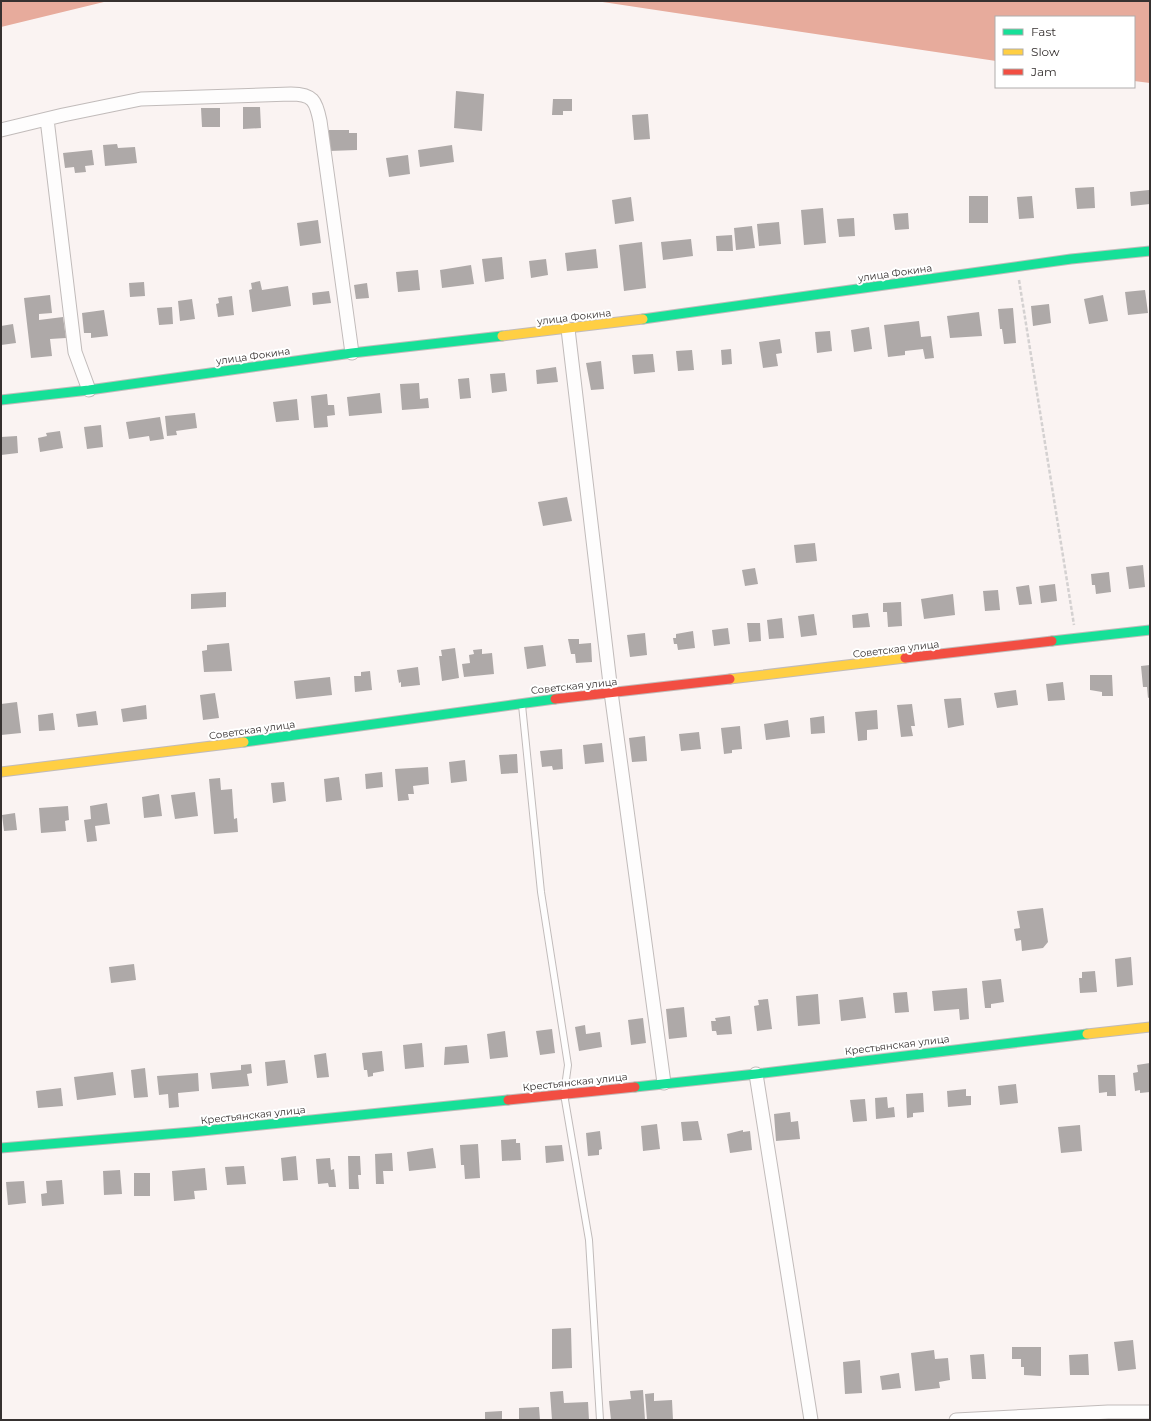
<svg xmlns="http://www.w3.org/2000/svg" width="1151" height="1421" viewBox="0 0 1151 1421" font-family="Montserrat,sans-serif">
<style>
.water{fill:#e7ab9c}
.building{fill:#aea9a8}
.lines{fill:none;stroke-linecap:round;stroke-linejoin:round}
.lane-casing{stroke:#c1bbba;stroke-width:8}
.street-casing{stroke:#c1bbba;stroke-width:15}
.fast-casing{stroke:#c1bbba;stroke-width:11}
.slow-casing{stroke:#c1bbba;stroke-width:11}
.jam-casing{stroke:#c1bbba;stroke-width:11}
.path{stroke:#d4d1d1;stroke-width:2.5;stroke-dasharray:4 2;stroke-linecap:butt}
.lane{stroke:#fefdfd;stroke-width:6}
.street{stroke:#fefdfd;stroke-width:13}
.fast{stroke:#16e098;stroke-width:9}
.slow{stroke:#ffcf43;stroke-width:9}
.jam{stroke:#f24e42;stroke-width:9}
.labels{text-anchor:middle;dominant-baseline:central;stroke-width:4;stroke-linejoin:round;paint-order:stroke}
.street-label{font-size:10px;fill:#363130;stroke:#fff}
</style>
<rect width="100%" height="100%" fill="#faf3f2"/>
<path class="water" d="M1,1H108L1,27Z
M596,1H1150V83L1134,81V17H996V61Z"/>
<path class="building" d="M456,91L484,94L482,131L454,128Z
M553,99H572V111H563V115H552Z
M243,107H260L261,128L243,129Z
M201,108H220V127H202Z
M648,114L650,139L634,140L632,115Z
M329,130H349V133H357V150L329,151Z
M117,144L118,148L135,147L137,163L105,166L103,145Z
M452,145L454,162L420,167L418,150Z
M92,150L94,165L85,166L86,172L75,173L74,167L65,168L63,153Z
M408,155L410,174L389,177L386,158Z
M1094,187L1095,208L1077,209L1075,188Z
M1149,190L1150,204L1131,206L1130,192Z
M969,196H988V223H969Z
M1032,196L1034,218L1019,219L1017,197Z
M631,197L634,221L615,224L612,200Z
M823,208L826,243L804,245L801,210Z
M908,213L909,229L895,230L893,214Z
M854,218L855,236L839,237L837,219Z
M318,220L321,243L300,246L297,223Z
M779,222L781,244L759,246L757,224Z
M752,226L755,248L736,250L734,228Z
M732,235L733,251H717L716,236Z
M691,239L693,256L663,260L661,242Z
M642,242L646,288L624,291L619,245Z
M596,249L598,268L567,271L565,253Z
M502,257L504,279L485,282L482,259Z
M546,259L548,275L531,278L529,261Z
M471,265L474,284L442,288L440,270Z
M418,270L420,290L398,292L396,272Z
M260,281L262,290L288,286L291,306L252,312L249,290L252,289L251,283Z
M144,282L145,296L130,297L129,283Z
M367,283L369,298L356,299L354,285Z
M1145,290L1148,313L1128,315L1125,292Z
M329,291L331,303L313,305L312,293Z
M50,295L52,313L39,314V320L63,317L66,338L50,339L52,356L31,358L24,298Z
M1103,295L1108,321L1089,324L1084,299Z
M232,296L234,315L218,317L216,304L219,303L218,298Z
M192,299L195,319L180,321L178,301Z
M1049,304L1051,323L1033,326L1031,306Z
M172,307L173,324L159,325L157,308Z
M1013,308L1016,343L1004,344L1002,329H1000L998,309Z
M104,310L108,336L91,338V333H84L82,313Z
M979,312L982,336L950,338L947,316Z
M919,321L921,337L931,336L934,358L925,359L923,349L905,351V355L888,357L884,325Z
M13,324L16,343L1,345V326Z
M869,327L872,349L854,352L851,330Z
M830,331L832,351L817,353L815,332Z
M780,339L782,353L776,354L778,366L763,368L759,342Z
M731,349L732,364L722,365L721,350Z
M692,350L694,370L678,371L676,351Z
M653,354L655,372L634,374L632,355Z
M601,361L604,389L591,390L586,363Z
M556,367L558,382L537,384L536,370Z
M505,373L507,391L492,393L490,374Z
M469,378L471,398L460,399L458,379Z
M419,383L420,399L428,398L429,408L402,410L400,384Z
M380,393L382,413L349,416L347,397Z
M327,394L328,405H334L335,415L327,416L328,427L314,428L311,396Z
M297,399L299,420L276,422L273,402Z
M195,413L197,428L176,431L177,435L167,436L165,416Z
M160,417L164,439L150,441L149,436L129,439L126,422Z
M101,425L103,447L87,449L84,427Z
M60,431L63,448L40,452L38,438L47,436L46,433Z
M17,436L18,453L1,455V437Z
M567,497L572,521L543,526L538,502Z
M815,543L817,561L796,563L794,545Z
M1143,565L1145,587L1129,589L1126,567Z
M755,568L758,584L745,586L742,570Z
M1109,572L1111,592L1096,594L1095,585H1092L1091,574Z
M1055,584L1057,601L1041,603L1039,586Z
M1029,585L1032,604L1019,605L1016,587Z
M998,590L1000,610L985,611L983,591Z
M226,592V607L191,609V594Z
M953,594L955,615L924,619L921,599Z
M901,602L902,626L888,627L887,612H883V603Z
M868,613L870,627L853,628L852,615Z
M814,614L817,635L801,637L798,616Z
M782,618L784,638L769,639L767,620Z
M747,623H760L761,641L749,642Z
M728,628L730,644L714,646L712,630Z
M693,631L695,648L678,650L677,644H674L673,638H676V634Z
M645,633L647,655L630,657L627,635Z
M568,639H579V644L591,643L592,662L576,663L575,654H571Z
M229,643L232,671L204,672L202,651L207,650V645Z
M543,645L546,666L527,669L524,647Z
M455,648L459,678L442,681L439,656H442L441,650Z
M482,649V654L492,653L494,674L464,677L462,664L470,663L469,655L474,654L473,650Z
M1150,665V697L1148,698L1147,687H1143L1141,666Z
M418,667L420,685L401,687V682L399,683L397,670Z
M370,671L372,690L355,692L354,676H361V672Z
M1090,675H1112L1113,696H1102V692L1090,690Z
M330,677L332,695L296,699L294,681Z
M1063,682L1065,700L1048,701L1046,684Z
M1016,690L1018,705L997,708L994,693Z
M215,693L219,718L203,720L200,695Z
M961,698L964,725L948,728L944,699Z
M17,702L21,733L1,735V704Z
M912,704L915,726H911L913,736L901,737L897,705Z
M146,705L147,719L123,722L121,709Z
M877,710L878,729L867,730V740L858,741L855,712Z
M96,711L98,725L78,727L76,714Z
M53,713L55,730L39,731L38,715Z
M824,716L825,733L811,734L810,718Z
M788,720L790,737L766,740L764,724Z
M740,726L742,749L732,750V753L724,754L721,728Z
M699,732L701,749L681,751L679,734Z
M645,736L647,761L632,762L629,738Z
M602,743L604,762L585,764L583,745Z
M562,749L563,769L553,770L552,766L542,767L540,751Z
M517,754L518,773L501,774L499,755Z
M465,760L467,781L451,783L449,762Z
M428,767L429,784L413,786L414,794H408L409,800L398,801L395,769Z
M382,772L383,787L366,789L365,774Z
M339,777L342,800L326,802L324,779Z
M220,778L221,790L232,789L234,819L237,818L238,832L214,834L209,779Z
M284,782L286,801L273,803L271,783Z
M195,792L198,816L175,819L171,795Z
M159,794L162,816L144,818L142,797Z
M107,803L110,824L95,826L97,841L87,842L84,820L91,819L90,806Z
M68,806L69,820L65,821L66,831L41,833L39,808Z
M15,813L17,830L4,831L2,815Z
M1043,908L1048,942L1043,948L1022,951L1021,940L1016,941L1014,929L1020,928L1017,911Z
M1131,957L1133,985L1117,987L1115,959Z
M134,964L136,980L111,983L109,967Z
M1095,971L1097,992L1080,993L1079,978H1082V972Z
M1001,979L1004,1002L991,1004V1008H985L982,981Z
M967,988L969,1019L960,1020L959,1009L934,1011L932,991Z
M907,992L909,1012L895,1013L893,993Z
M818,994L820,1024L798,1026L796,996Z
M863,997L866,1018L841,1021L839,1000Z
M768,999L772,1029L757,1031L754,1006L759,1005L758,1000Z
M684,1007L687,1037L669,1039L666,1009Z
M730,1016L732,1034L717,1035L716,1031H712L711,1021H716L715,1018Z
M643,1018L646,1043L631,1045L628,1020Z
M585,1025L586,1034L600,1032L602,1047L579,1051L575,1027Z
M552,1029L555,1053L540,1055L536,1031Z
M505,1031L508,1057L490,1059L487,1034Z
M422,1043L424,1067L405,1069L403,1045Z
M467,1045L469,1063L444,1065L445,1047Z
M382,1051L384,1071L373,1073V1076L368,1077L367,1070H364L362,1053Z
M326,1053L329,1077L317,1078L314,1055Z
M285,1060L288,1083L267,1086L265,1062Z
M1150,1063V1092L1140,1093V1090L1135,1091L1133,1073L1138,1072L1137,1065Z
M251,1064L252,1073L247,1074L249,1086L212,1089L210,1073L241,1070V1065Z
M145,1068L148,1097L134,1098L131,1070Z
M113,1072L116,1095L77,1100L74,1077Z
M198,1073L199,1091L178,1093L179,1107L169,1108L168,1094L159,1095L157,1076Z
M1098,1075H1115L1116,1096H1107V1092L1099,1093Z
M1016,1084L1018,1103L1000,1105L998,1086Z
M61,1088L63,1106L38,1108L36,1091Z
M966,1089V1096H971V1105L948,1107L947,1091Z
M923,1093L924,1112L913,1113V1117L907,1118L906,1094Z
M887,1097L888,1108L894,1107L895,1117L876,1119L875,1098Z
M865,1099L867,1121L853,1122L850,1100Z
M790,1112L791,1122L798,1121L800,1139L776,1141L774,1114Z
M698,1121L702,1140L683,1141L681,1122Z
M657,1124L660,1149L643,1151L641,1126Z
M1080,1125L1082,1151L1061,1153L1058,1127Z
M743,1130V1132L750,1131L752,1150L730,1153L727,1134Z
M600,1131L602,1149L599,1150V1155L588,1156L586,1133Z
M516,1139V1143H520L521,1160L502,1161L501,1140Z
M478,1144L480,1178L465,1179L464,1165H461L460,1145Z
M562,1145L564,1161L546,1163L545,1146Z
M433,1148L436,1168L409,1171L407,1152Z
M392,1153L393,1171H383L384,1184H376L375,1154Z
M296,1156L298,1180L283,1181L281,1158Z
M348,1156H360L361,1175H358L359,1189H349Z
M330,1158L331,1170L334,1169L336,1187H329L328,1183L318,1184L316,1159Z
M244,1166L246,1184L227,1185L225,1167Z
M205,1168L207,1190L194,1191L195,1199L174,1201L172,1171Z
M120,1170L122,1194L104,1195L103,1171Z
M134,1173H150V1196H134Z
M62,1180L64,1204L42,1206L41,1194L47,1193L46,1181Z
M24,1181L26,1203L8,1205L6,1182Z
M571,1328L572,1368L552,1369V1329Z
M1133,1340L1136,1369L1118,1371L1114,1342Z
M1012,1347H1041V1376L1024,1375V1367H1021V1359H1012Z
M934,1350L935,1359L948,1358L950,1380L939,1382L940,1388L915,1391L911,1353Z
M984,1354L986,1379H972L970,1355Z
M1088,1354L1089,1375H1070L1069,1355Z
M860,1360L862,1393L845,1394L843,1362Z
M899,1373L901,1388L882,1390L880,1376Z
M643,1390L645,1420H611L609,1401L631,1399L630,1391Z
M563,1391L564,1403L588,1402L589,1420H552L550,1392Z
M654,1393V1401L672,1400L673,1420H647L645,1394Z
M539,1407L540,1420H519V1408Z
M502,1411V1420H485V1412Z"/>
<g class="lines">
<g class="lane-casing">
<path id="lane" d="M522,705L541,892L568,1065L564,1094L589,1240L600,1420"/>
</g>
<g class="street-casing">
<path id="street" d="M47,119L75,352L89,390
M1,130L63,115L141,99L291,94C313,94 316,101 320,121L352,353
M568,329L611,692L664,1083
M756,1074L811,1420
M956,1420L1108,1412H1150"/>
</g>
<g class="fast-casing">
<path id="fast" d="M643,319L1071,259L1150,251
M1,400L89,390L352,353L502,336
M1052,641L1150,630
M244,742L555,699
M635,1087L756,1074L1087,1034
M1,1148L192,1132L508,1100"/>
</g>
<g class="slow-casing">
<path id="slow" d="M502,336L643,319
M730,679L905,658
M1,772L244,742
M1087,1034L1150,1027"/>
</g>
<g class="jam-casing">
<path id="jam" d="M905,658L1052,641
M555,699L730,679
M508,1100L635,1087"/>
</g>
<path class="path" d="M1019,280L1074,625"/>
<use href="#lane" class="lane"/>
<use href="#street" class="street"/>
<use href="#fast" class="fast"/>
<use href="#slow" class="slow"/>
<use href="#jam" class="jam"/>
</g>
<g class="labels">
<g class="street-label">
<text transform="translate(895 273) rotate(-8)">улица Фокина</text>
<text transform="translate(574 317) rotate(-7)">улица Фокина</text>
<text transform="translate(253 356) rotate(-8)">улица Фокина</text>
<text transform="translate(896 649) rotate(-7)">Советская улица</text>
<text transform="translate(574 686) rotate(-6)">Советская улица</text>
<text transform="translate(252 730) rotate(-8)">Советская улица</text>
<text transform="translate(897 1045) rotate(-7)">Крестьянская улица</text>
<text transform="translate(575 1082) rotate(-6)">Крестьянская улица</text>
<text transform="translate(253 1115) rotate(-6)">Крестьянская улица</text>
</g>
</g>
<rect width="1151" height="1421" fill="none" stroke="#363130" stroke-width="4"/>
<rect x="995" y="16" width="140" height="72" fill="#ffffff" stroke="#afadac"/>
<rect x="1003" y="29" width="20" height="6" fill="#16e098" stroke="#afadac"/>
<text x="1031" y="36" font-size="12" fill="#363130">Fast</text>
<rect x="1003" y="49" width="20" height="6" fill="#ffcf43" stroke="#afadac"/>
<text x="1031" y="56" font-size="12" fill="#363130">Slow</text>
<rect x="1003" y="69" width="20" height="6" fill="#f24e42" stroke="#afadac"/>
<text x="1031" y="76" font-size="12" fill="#363130">Jam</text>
</svg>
